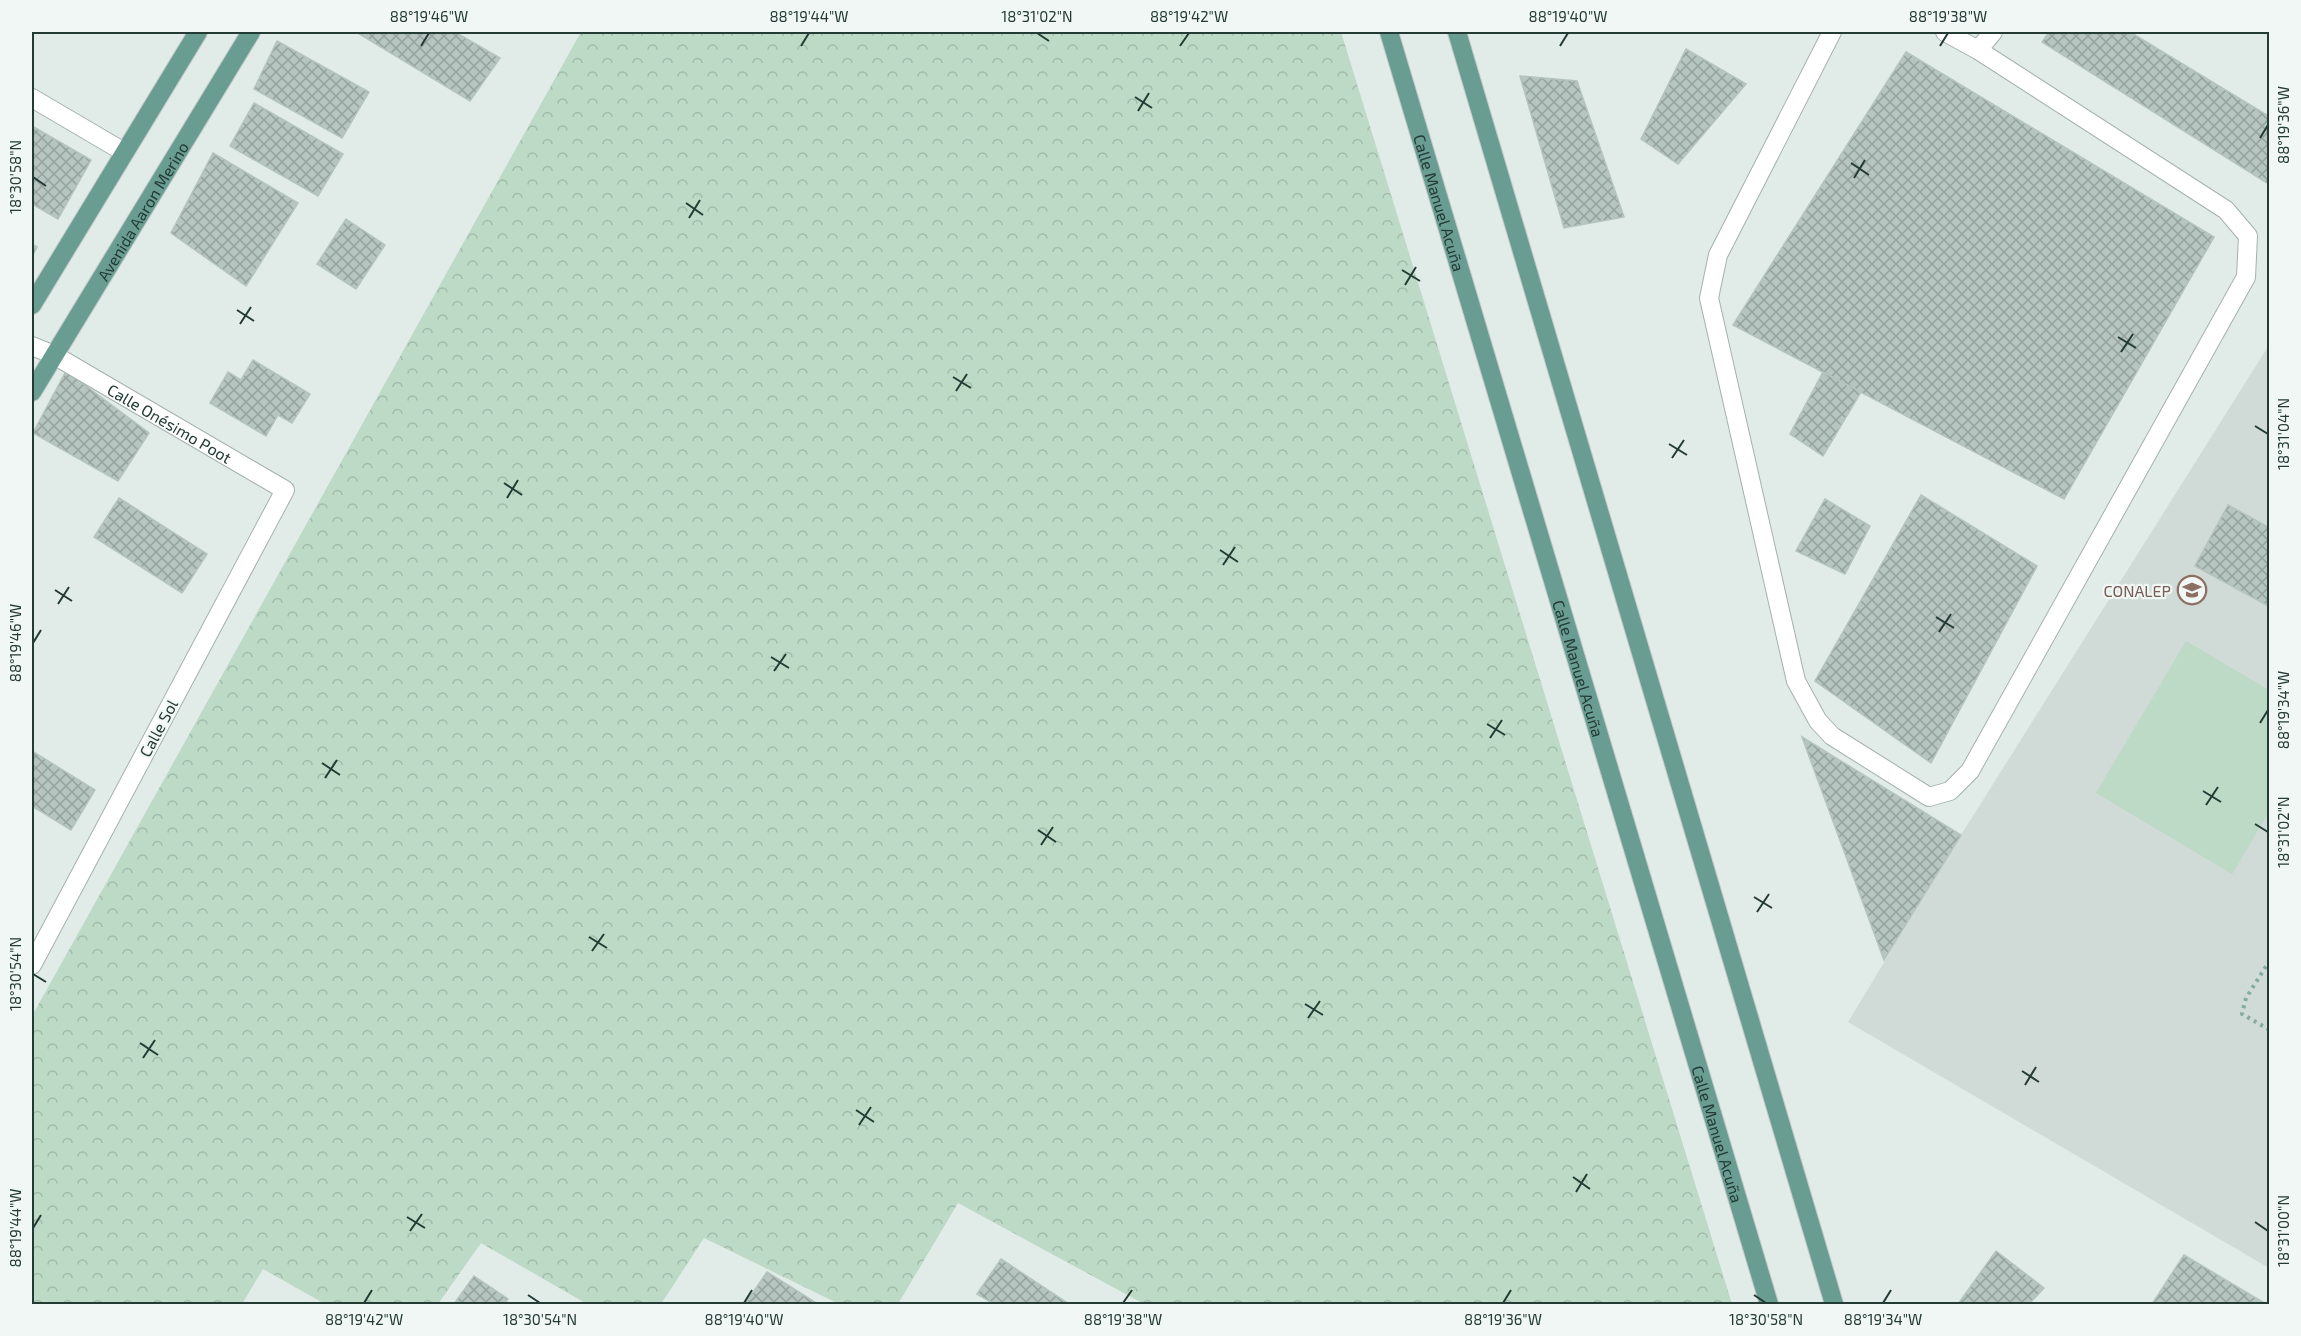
<svg xmlns="http://www.w3.org/2000/svg" width="2301" height="1336" viewBox="0 0 2301 1336" font-family="'Exo 2',sans-serif">
<style>
.built{fill:#d0dad6}
.forest{fill:url(#forest-crowns)}
.pitch{fill:#bcdac5}
.building{fill:url(#building-cross-hatch);stroke:#b4c4be;stroke-width:1.5}
.lines{fill:none;stroke-linecap:round;stroke-linejoin:round}
.minor-casing{stroke:#a4b2ae;stroke-width:20}
.major-casing{stroke:#c1c8c6;stroke-width:20}
.path{stroke:#84aca2;stroke-width:4;stroke-dasharray:3 4.5;stroke-linecap:butt}
.minor{stroke:#fff;stroke-width:18}
.major{stroke:#699d92;stroke-width:18}
.ticks{fill:none;stroke:#233a35;stroke-width:2}
.labels{text-anchor:middle;dominant-baseline:central;stroke-width:4.5;stroke-linejoin:round;paint-order:stroke}
.street-label{font-size:16px;fill:#233a35;stroke:#f1f7f5}
.education-label{font-size:16px;fill:#785e54;stroke:#f1f7f5;text-anchor:end}
.neatline{fill:none;stroke:#233a35;stroke-width:2}
.ticks-label{font-size:15px;text-anchor:middle;fill:#233a35}
</style>
<defs>
<pattern id="forest-crowns" width="20" height="18" patternUnits="userSpaceOnUse" patternTransform="scale(1.5)"><rect width="20" height="18" fill="#bcdac5"/><path d="M2 6a3 3 0 1 1 6 0M12 15a3 3 0 1 1 6 0" fill="none" stroke="#a1bcaa"/></pattern>
<pattern id="building-cross-hatch" width="8" height="8" patternUnits="userSpaceOnUse" patternTransform="scale(1.5)"><rect width="8" height="8" fill="#b7c5c0"/><path d="M0 0l8 8M0 8l8-8" fill="none" stroke="#94a19d"/></pattern>
</defs>
<rect width="100%" height="100%" fill="#e1ebe7"/>
<path class="built" d="M2269,345V1268L1848,1022L1961,835Z"/>
<path class="forest" d="M581,32H1341L1732,1304H1144L958,1203L898,1304H839L704,1238L661,1304H587L481,1243L438,1304H325L263,1269L242,1304H32V1016Z"/>
<path class="pitch" d="M2186,641L2269,690V812L2232,874L2096,793Z"/>
<path class="building" d="M356,32H455L500,58L470,101Z
M2049,32H2130L2270,117V185L2042,42Z
M277,41L369,92L342,138L254,89Z
M1686,49L1746,84L1678,164L1641,139Z
M1906,52L2214,237L2064,499L1733,325Z
M1520,76L1577,81L1624,217L1564,228Z
M254,103L343,154L318,196L230,146Z
M32,126L91,160L58,219L32,204Z
M213,153L298,203L246,286L171,233Z
M346,219L385,245L356,289L317,264Z
M32,244L37,247L32,257Z
M253,360L310,394L292,423L278,415L266,436L210,403L228,372L241,380Z
M66,371L149,433L118,481L33,433Z
M1823,372L1861,392L1823,456L1790,434Z
M1921,495L2037,566L1931,763L1815,681Z
M119,498L207,554L182,593L94,537Z
M1825,499L1870,526L1845,574L1796,551Z
M2228,505L2270,528V607L2195,566Z
M1802,737L1961,835L1884,960Z
M32,751L95,790L71,830L32,806Z
M1996,1251L2044,1288L2029,1304H1958Z
M2184,1255L2266,1304H2152Z
M1001,1259L1069,1304H994L977,1294Z
M767,1272L818,1304H745Z
M474,1276L508,1299L504,1304H454Z"/>
<g class="lines">
<g class="minor-casing">
<g id="minor">
<path d="M1832,32L1718,255L1709,298L1796,681L1818,721L1832,736L1929,797L1950,791L1970,771L2246,277L2248,236L2226,210L1978,50L1945,32"/>
<path d="M1978,50L1993,32"/>
<path d="M32,98L124,152"/>
<path id="s1" d="M32,346L54,355L285,490L32,965"/>
</g>
</g>
<g class="major-casing">
<g id="major">
<path id="s2" d="M1389,32L1769,1304"/>
<path d="M1457,32L1834,1304"/>
<path d="M32,305L198,32"/>
<path id="s3" d="M32,392L251,32"/>
</g>
</g>
<path class="path" d="M2270,960L2246,998L2242,1014L2270,1030"/>
<use href="#minor" class="minor"/>
<use href="#major" class="major"/>
</g>
<path class="ticks" d="M1037,33L1049,41M421,46L429,33M801,46L809,33M1180,46L1189,33M1560,46L1568,33M1940,46L1948,33M1135,97L1152,108M1138,111L1149,93M2260,138L2268,125M1851,163L1869,175M33,177L46,186M1854,178L1865,160M686,203L703,215M689,218L700,200M1402,270L1420,281M1405,285L1416,267M237,310L254,321M240,324L251,307M2118,337L2136,348M2121,352L2133,334M953,377L971,388M956,391L967,374M2255,426L2268,434M1669,444L1687,455M1672,458L1684,440M504,483L522,495M507,498L518,480M1220,550L1238,562M1223,565L1235,547M55,590L72,601M58,604L69,587M1936,617L1954,628M1939,632L1951,614M33,643L41,630M771,657L789,668M774,671L786,654M2260,723L2268,710M1487,724L1505,735M1490,738L1502,720M322,763L340,775M325,778L337,760M2203,791L2221,802M2206,805L2218,787M2255,824L2268,832M1038,830L1056,842M1041,845L1053,827M1754,897L1772,908M1757,912L1769,894M589,937L607,948M592,951L604,934M33,974L46,982M1305,1004L1323,1015M1308,1018L1320,1001M140,1043L158,1055M143,1058L155,1040M2022,1071L2039,1082M2025,1085L2036,1067M856,1110L874,1122M859,1125L871,1107M1573,1177L1590,1189M1576,1192L1587,1174M407,1217L425,1228M2255,1222L2268,1231M33,1228L41,1215M410,1231L422,1214M528,1295L540,1303M1754,1295L1766,1303M364,1303L372,1290M744,1303L752,1290M1123,1303L1132,1290M1503,1303L1511,1290M1883,1303L1891,1290"/>
<defs>
<g id="school-ring" transform="scale(1.5)"><circle r="9.5" fill="#f1f7f5" stroke="#8d6e63" stroke-width="1.5"/><path d="M0-5L7-2L0 1L-7-2ZM-4 1L0 2.5L4 1V4Q0 6-4 4Z" fill="#8d6e63"/></g>
</defs>
<g fill-rule="evenodd">
<use href="#school-ring" x="2192" y="590"/>
</g>
<g class="labels">
<g class="street-label">
<text stroke="none"><textPath href="#s2" startOffset="178">Calle Manuel Acuña</textPath></text>
<text stroke="none"><textPath href="#s3" startOffset="212">Avenida Aaron Merino</textPath></text>
<text stroke="none"><textPath href="#s1" startOffset="158">Calle Onésimo Poot</textPath></text>
<text stroke="none"><textPath href="#s2" startOffset="664">Calle Manuel Acuña</textPath></text>
<text transform="translate(158 728) rotate(-62)">Calle Sol</text>
<text stroke="none"><textPath href="#s2" startOffset="1150">Calle Manuel Acuña</textPath></text>
</g>
<g class="education-label">
<text x="2171" y="590">CONALEP</text>
</g>
</g>
<rect width="2301" height="1336" fill="none" stroke="#f1f7f5" stroke-width="66"/>
<rect x="33" y="33" width="2235" height="1270" class="neatline"/>
<g class="ticks-label">
<text x="429" y="22">88°19'46"W</text>
<text x="809" y="22">88°19'44"W</text>
<text x="1037" y="22">18°31'02"N</text>
<text x="1189" y="22">88°19'42"W</text>
<text x="1568" y="22">88°19'40"W</text>
<text x="1948" y="22">88°19'38"W</text>
<text transform="translate(2284 125) rotate(-90)" y="5">88°19'36"W</text>
<text transform="translate(16 177) rotate(-90)" y="5">18°30'58"N</text>
<text transform="translate(2284 434) rotate(-90)" y="5">18°31'04"N</text>
<text transform="translate(16 643) rotate(-90)" y="5">88°19'46"W</text>
<text transform="translate(2284 710) rotate(-90)" y="5">88°19'34"W</text>
<text transform="translate(2284 832) rotate(-90)" y="5">18°31'02"N</text>
<text transform="translate(16 974) rotate(-90)" y="5">18°30'54"N</text>
<text transform="translate(16 1228) rotate(-90)" y="5">88°19'44"W</text>
<text transform="translate(2284 1231) rotate(-90)" y="5">18°31'00"N</text>
<text x="364" y="1325">88°19'42"W</text>
<text x="540" y="1325">18°30'54"N</text>
<text x="744" y="1325">88°19'40"W</text>
<text x="1123" y="1325">88°19'38"W</text>
<text x="1503" y="1325">88°19'36"W</text>
<text x="1766" y="1325">18°30'58"N</text>
<text x="1883" y="1325">88°19'34"W</text>
</g>
</svg>
